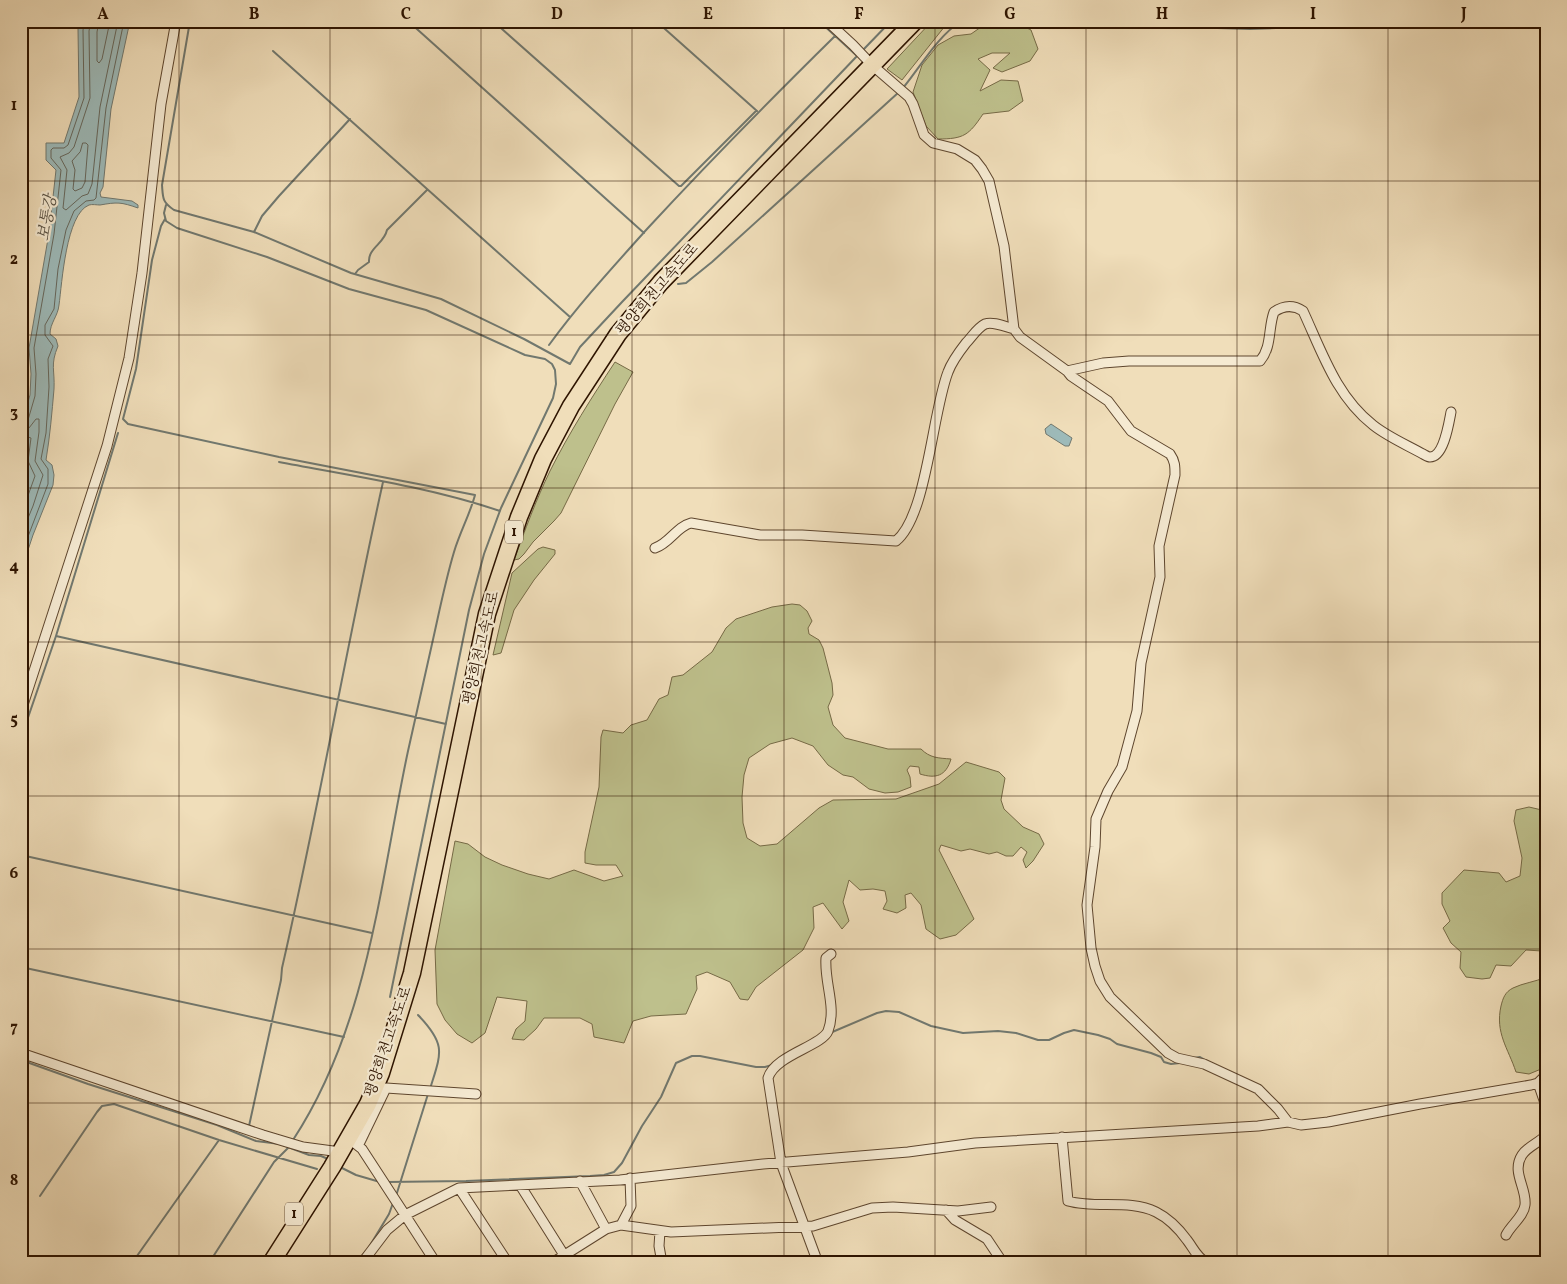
<svg xmlns="http://www.w3.org/2000/svg" width="1567" height="1284" viewBox="0 0 1567 1284" font-family="Vollkorn,'Noto Serif KR',serif">
<style>
.green{fill:#bec08c;stroke:#766a46}
.water{fill:#9dbab9;stroke:#71786f}
.lines{fill:none;stroke-linecap:round;stroke-linejoin:round}
.shore{stroke:#66675c;stroke-width:1}
.stream{stroke:#71786f;stroke-width:2}
.street-casing{stroke:#5e462e;stroke-width:11}
.highway-casing{stroke:#2e1400;stroke-width:19}
.street{stroke:#f5ead2;stroke-width:9}
.highway{stroke:#f0deba;stroke-width:16}
.grid{fill:none;stroke:#2e1400;stroke-width:1;stroke-opacity:0.55}
.labels{text-anchor:middle;dominant-baseline:central;stroke-width:4.5;stroke-linejoin:round;paint-order:stroke}
.shield{fill:#f5ead2;stroke:#6a543f;stroke-width:1}
.shield-label{font-size:14px;font-weight:bold;fill:#2e1400}
.street-label{font-size:15px;fill:#2e1400;stroke:#f5ead2}
.water-label{font-size:16px;font-style:italic;fill:#554e41;stroke:#f5ead2}
.neatline{fill:none;stroke:#2e1400;stroke-width:2}
.grid-label{font-size:16px;text-anchor:middle;font-weight:bold;fill:#2e1400}
</style>
<rect width="100%" height="100%" fill="#f0deba"/>
<filter id="stains"><feTurbulence type="fractalNoise" baseFrequency=".004" numOctaves="4"/><feColorMatrix values="0 0 0 0 .2 0 0 0 0 .09 0 0 0 0 .02 0 0 0 .5 -.17"/></filter>
<radialGradient id="worn" r=".72"><stop offset=".6" stop-color="#630" stop-opacity="0"/><stop offset="1" stop-color="#630" stop-opacity=".3"/></radialGradient>
<path class="green" d="M932,21H949L902,80L887,69Z
M1013,21L1031,30L1038,49L1030,61L1002,72L993,68L1010,53H992L978,59L990,70L980,91L1001,80L1018,81L1023,101L1009,111L983,114C969,135 964,139 938,139L926,126L913,92L922,65L938,45L954,36L971,34L981,27L990,23Z
M615,362L633,372L615,404L561,513L554,521L533,542L524,554L519,559L514,560C525,530 536,500 550,471C569,433 592,397 615,362Z
M543,547L555,550V554L534,580L514,610L501,653L493,655L512,573L538,549Z
M792,604L800,605L807,611L812,621L808,628L809,634L819,640L823,648L832,683L833,695L828,707L833,725L845,738L888,749H921C930,758 938,758 951,759C946,776 936,779 920,774L919,767L910,766L907,770L910,777L911,787L898,792L885,793L869,789L853,777L843,775L828,765L813,746L792,738L770,744L749,758L744,775L742,797L743,823L747,838L760,846L777,844L819,808L833,800L896,799L939,784L966,762L999,772L1005,778L1001,800L1004,809L1023,827L1039,834L1044,844L1033,861L1026,868L1023,860L1027,852L1021,847L1013,856H1006L997,852L989,854L970,849L961,851L941,845L939,850L974,919L956,935L940,939L926,929L921,905L911,893L905,895L906,908L897,913L883,909L887,901L885,891L873,889L860,890L849,880L843,902L849,921L842,929L823,903L813,907L814,928L803,950L756,987L748,1000L740,999L730,982L707,972L696,976L697,989L686,1014L651,1016L633,1021L624,1043L594,1037L592,1024L580,1018H544L536,1029L524,1040L512,1039L516,1029L525,1021L527,1001L497,997L485,1033L472,1043L457,1034L445,1020L437,1004L435,950L455,841L468,844L485,857L502,865L528,874L549,879L574,870L604,881L623,876L616,865H596L585,863V852L599,787L601,737L603,730L623,733L631,725L647,720L659,699L668,695L672,677L683,675L712,652L726,628L736,619L772,607Z
M1529,807L1546,811V955L1542,951L1526,950L1511,966L1496,965L1490,978L1482,979L1466,977L1460,968L1461,952L1451,943L1443,928L1450,921L1442,904V893L1464,870L1499,873L1506,882L1520,876L1522,858L1514,821L1516,810Z
M1546,977V1067L1529,1074L1516,1072C1508,1048 1495,1033 1501,1006C1503,998 1505,992 1513,988C1523,983 1535,982 1546,977Z"/>
<path class="water" d="M81,21H130L111,109L103,187L100,193L101,197L132,201L138,205V208C121,202 117,202 100,205C97,205 92,204 89,205C66,214 62,283 59,305C58,316 50,323 50,334L56,339L58,346C50,365 55,370 54,389C52,412 50,436 46,460L52,465L54,475L53,485L33,535L21,571V426L30,395L31,374L29,348L49,233L56,170L46,160V143H64L79,97L78,29Z
M1051,424L1072,438L1069,446H1065L1046,434L1045,429Z"/>
<g class="lines">
<path class="shore" d="M91,21L89,31L90,98L74,147L69,153L60,157L67,170L63,208L66,210L82,196L88,194L92,184L100,107L118,21
M99,21L97,32V61L99,63L102,59L110,21
M83,143H86L88,145L85,182L82,188L75,191L73,189L75,170L72,161L80,152Z
M21,424L25,423L28,420L35,396L36,374L34,348L54,234L61,170L51,158V150L53,148H64L68,145L84,98L83,30L85,21
M21,430L29,428L36,419H39V432L35,461L43,475L33,506L21,535
M21,437H28L31,438L28,461L35,476L21,515
M21,555L48,484V469L41,459L46,433L49,387L48,359L53,346L45,335V325L54,309L58,269L66,230L74,211L86,201L94,200L96,198L106,108L124,21"/>
<path class="stream" d="M190,21L162,185C163,198 162,202 174,210L254,232L351,273L441,299L524,339L570,364L580,347L622,302L858,55
M408,21L644,233
M493,21L679,186H681L756,111
M656,21L757,111
M819,21L857,56
M1152,21L1185,27L1250,29L1276,28L1294,21
M863,50L891,21
M273,51L570,317
M903,88C922,65 936,38 961,21
M166,205L164,213L166,221L177,228L267,257L349,289L426,310L525,355L545,359L552,364L555,370L556,384L553,398L501,508L484,554L469,610L390,997
M165,219L161,226L152,260L136,369L123,419L128,424L279,457L475,495C470,514 460,532 454,552C445,582 439,613 432,644C424,679 416,715 408,751C380,882 369,1024 293,1140
M254,232L262,216L279,196L350,119
M355,274L358,270L369,262C368,248 384,244 387,230L427,190
M678,284L686,283L712,262L899,92
M549,345C579,304 613,267 647,229C708,163 771,99 835,36
M279,462C353,476 429,487 500,511
M56,636L446,724
M21,738L56,636L118,433
M21,855L372,933
M21,967L344,1037
M418,1015C447,1045 441,1053 430,1089
M830,1033L877,1013L886,1011L899,1012L931,1026L963,1033L998,1031L1016,1033L1038,1040H1049L1064,1033L1074,1030L1098,1035L1110,1039L1117,1044L1151,1053L1161,1057L1164,1062L1171,1064L1180,1063
M1193,1058L1200,1057L1205,1060
M21,1060L88,1084L217,1125L256,1141L280,1144L309,1155L321,1156L328,1159
M1260,1085L1269,1094
M249,1126L281,980L282,968C319,807 347,644 383,482
M340,1167L356,1175L380,1182
M387,1182L466,1181L590,1176L604,1175L614,1172L622,1163L642,1126L661,1097L676,1063L692,1056H700L756,1067H765L772,1065
M40,1196L97,1112L102,1106L114,1104L219,1140L317,1169
M396,1196L428,1094
M369,1247L389,1214L393,1203
M132,1263L219,1140
M209,1263L274,1162L288,1148
M356,1263L366,1251"/>
<g class="street-casing">
<path id="street" d="M827,21L853,45L872,65L909,97L913,104L924,135L933,143L957,149L975,160L982,169L989,181L1004,246L1014,329L1020,337L1067,371L1103,363L1129,361H1260C1272,347 1268,328 1274,312C1284,305 1294,305 1303,311C1322,352 1336,396 1373,425C1388,437 1407,445 1423,454C1425,455 1428,457 1430,457C1444,457 1449,422 1451,412
M1067,371L1071,376L1108,401L1131,431L1170,454C1175,461 1175,466 1175,475L1159,546L1160,577L1141,663L1137,711L1122,767L1108,791L1096,819L1095,847L1087,905L1091,948L1095,966L1100,981L1110,997L1168,1053L1177,1058L1204,1064L1258,1089L1278,1109L1288,1122
M655,548C670,543 676,527 691,523L760,535H802L896,541C927,516 932,413 948,372C952,361 959,352 966,343C972,337 977,328 985,324C993,321 1006,327 1014,329
M21,711L107,446L129,358L142,273L161,104L176,21
M21,1053L263,1135L303,1147L333,1151
M1538,1083L1546,1106
M1062,1137L1068,1201C1096,1209 1129,1199 1156,1212C1168,1218 1179,1229 1187,1240C1194,1249 1197,1258 1207,1263
M348,1138L362,1149L405,1215L459,1188L620,1180L763,1164L908,1152L975,1143L1258,1126L1288,1122L1301,1125L1328,1122L1420,1104L1531,1085L1538,1083L1546,1075
M358,1146L386,1088L476,1094
M580,1181L606,1229
M520,1185L564,1255
M459,1188L508,1263
M946,1210L955,1220L987,1239L1003,1263
M621,1225L671,1232L813,1226L872,1208L893,1207L958,1211L991,1207
M660,1231L659,1246L662,1263
M1506,1235C1511,1225 1524,1216 1525,1205C1527,1188 1511,1172 1522,1155C1528,1146 1539,1143 1546,1135
M362,1263L387,1230L405,1215L436,1263
M552,1263L606,1229L621,1225L631,1206L630,1178
M818,1263L781,1163L768,1078C775,1055 822,1046 828,1031C837,1007 824,983 826,958L831,954"/>
</g>
<g class="highway-casing">
<path id="highway" d="M271,1263L332,1167L368,1104L381,1073L412,973L487,614L519,517L543,459L571,406L618,334L661,282L915,21"/>
</g>
<use href="#street" class="street"/>
<use href="#highway" class="highway"/>
</g>
<path class="grid" d="M179,21V1263M330,21V1263M481,21V1263M632,21V1263M784,21V1263M935,21V1263M1086,21V1263M1237,21V1263M1388,21V1263M21,181H1546M21,335H1546M21,488H1546M21,642H1546M21,796H1546M21,949H1546M21,1103H1546"/>
<g class="labels">
<g class="shield">
<rect x="505" y="520.5" width="18" height="23" rx="4"/>
<rect x="285" y="1202.5" width="18" height="23" rx="4"/>
</g>
<g class="shield-label">
<text x="514" y="532">1</text>
<text x="294" y="1214">1</text>
</g>
<g class="street-label">
<text transform="translate(658 290) rotate(-49)">평양희천고속도로</text>
<text transform="translate(482 648) rotate(-77)">평양희천고속도로</text>
<text transform="translate(389 1042) rotate(-71)">평양희천고속도로</text>
</g>
<g class="water-label">
<text transform="translate(48 218) rotate(-80)">보통강</text>
</g>
</g>
<rect width="1567" height="1284" fill="none" stroke="#f0deba" stroke-width="55"/>
<rect x="28" y="28" width="1512" height="1228" class="neatline"/>
<g class="grid-label">
<text x="103" y="19">A</text>
<text x="254" y="19">B</text>
<text x="406" y="19">C</text>
<text x="557" y="19">D</text>
<text x="708" y="19">E</text>
<text x="859" y="19">F</text>
<text x="1010" y="19">G</text>
<text x="1162" y="19">H</text>
<text x="1313" y="19">I</text>
<text x="1464" y="19">J</text>
<text x="14" y="110">1</text>
<text x="14" y="264">2</text>
<text x="14" y="417">3</text>
<text x="14" y="571">4</text>
<text x="14" y="724">5</text>
<text x="14" y="878">6</text>
<text x="14" y="1032">7</text>
<text x="14" y="1185">8</text>
</g>
<rect width="100%" height="100%" filter="url(#stains)"/>
<rect width="100%" height="100%" fill="url(#worn)"/>
</svg>
